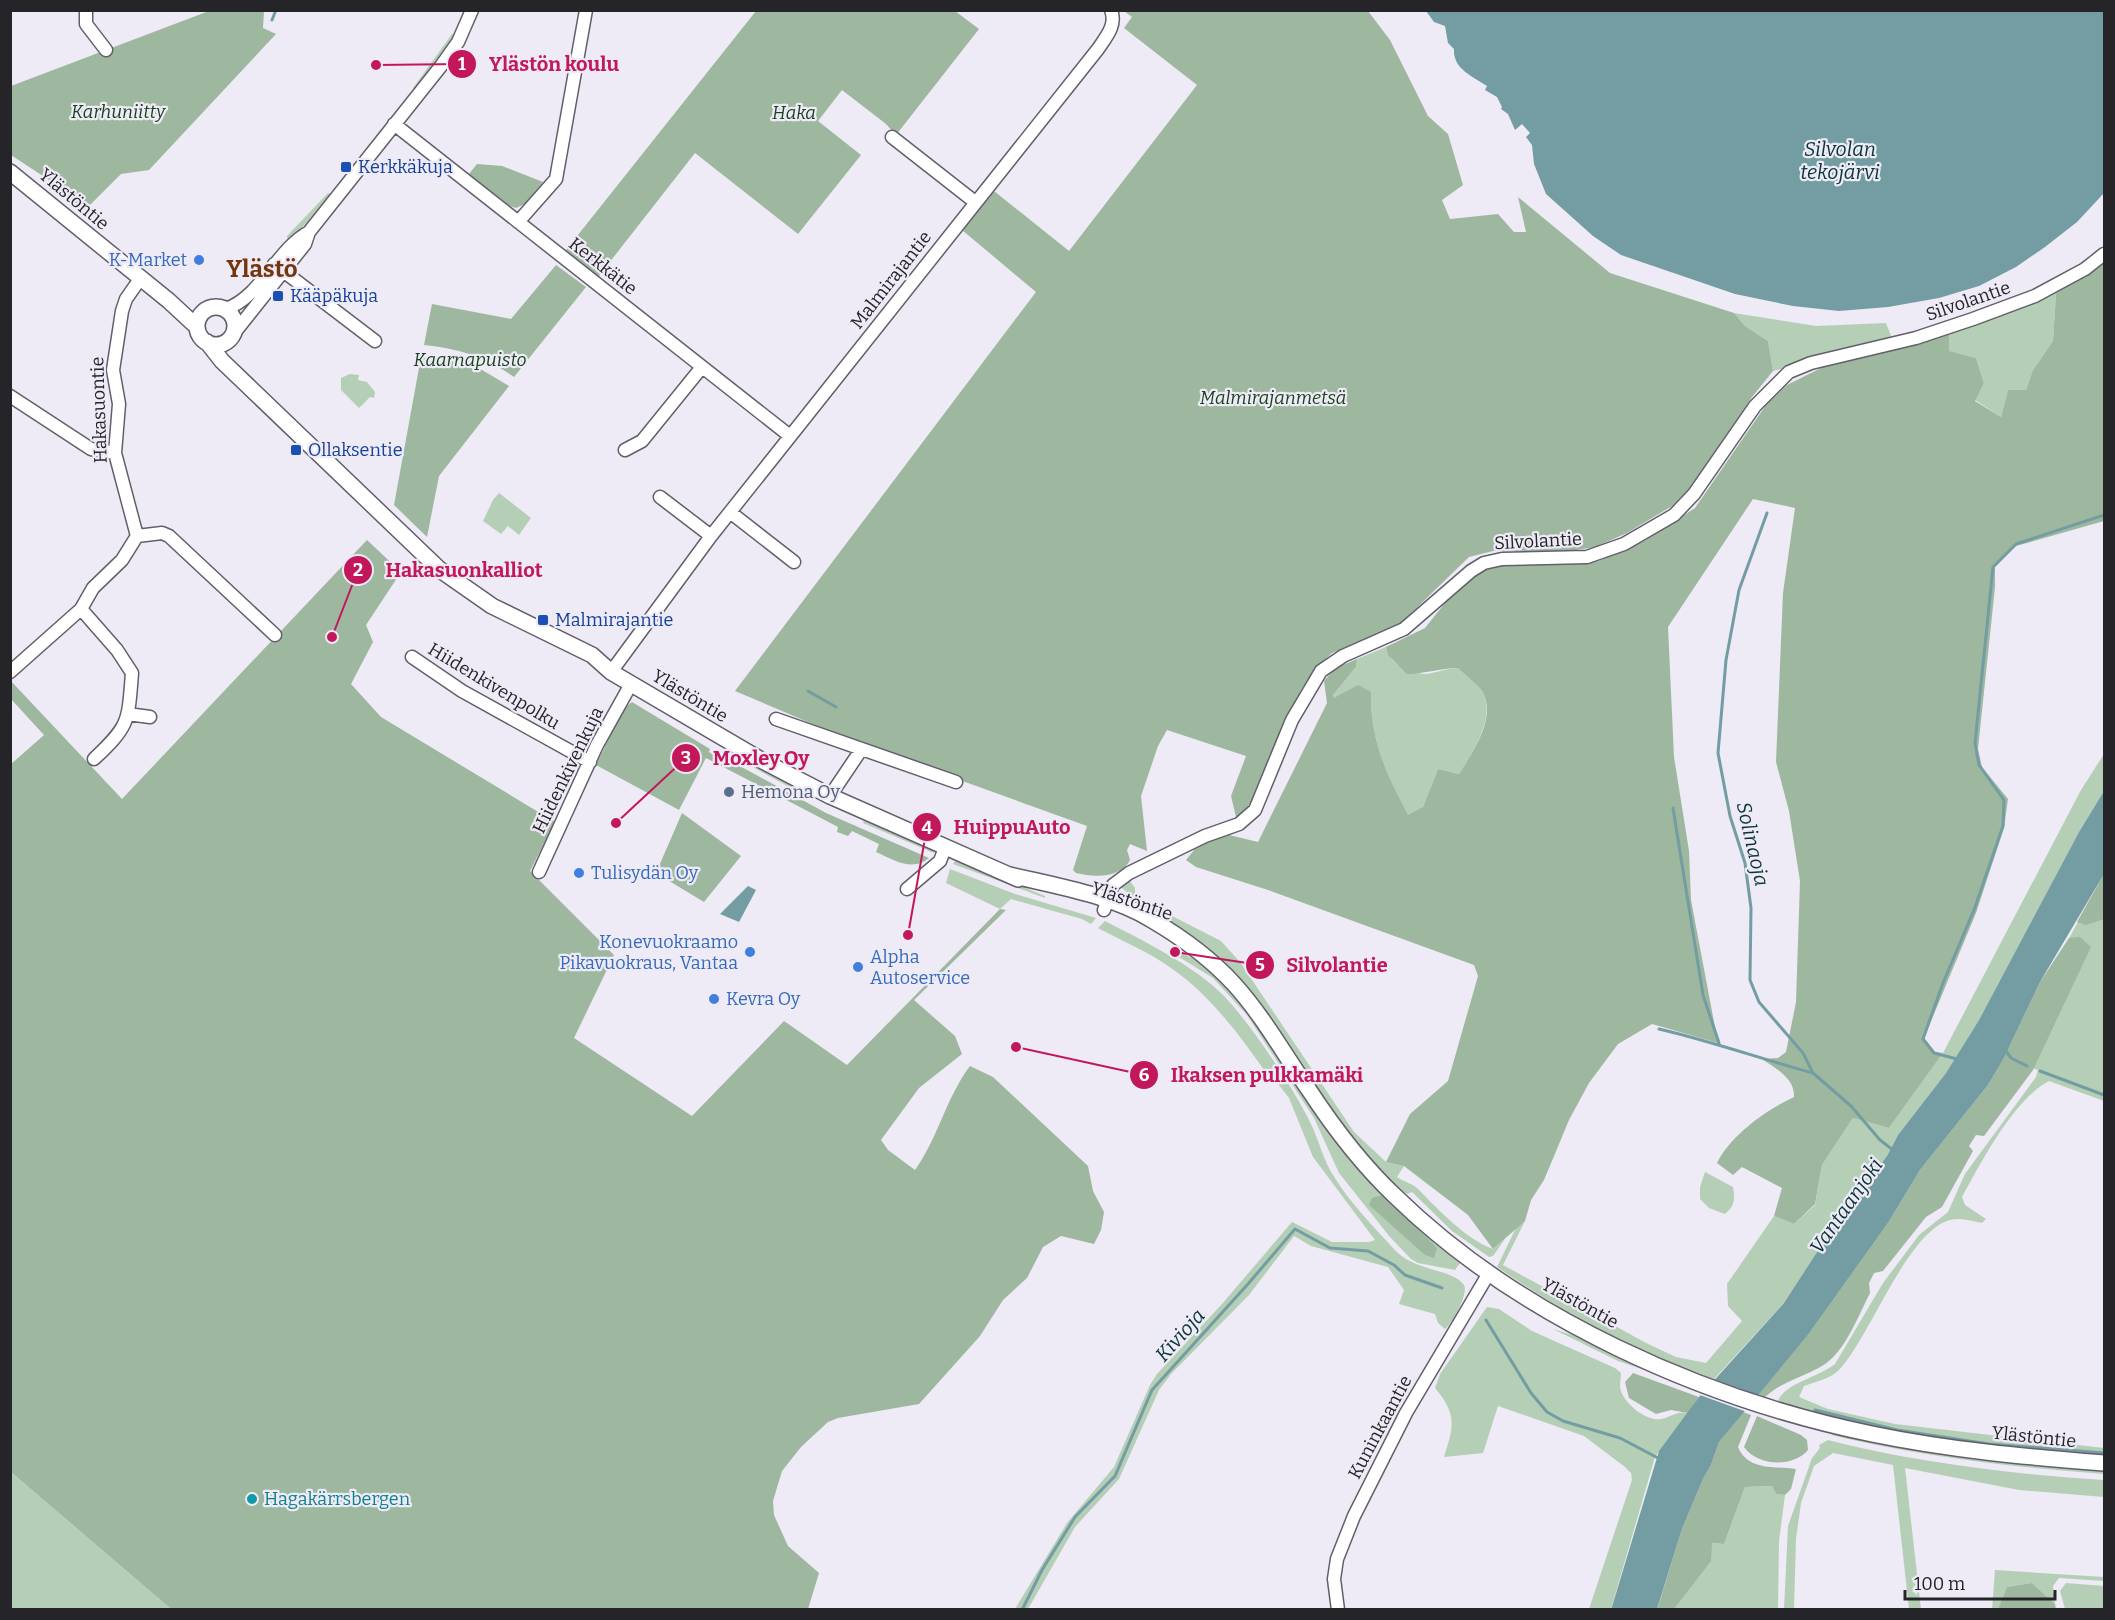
<svg xmlns="http://www.w3.org/2000/svg" width="2115" height="1620" viewBox="0 0 2115 1620" font-family="Bitter,serif">
<style>
.green{fill:#b5cfb6}
.forest{fill:#9db89f}
.water{fill:#739da2}
.pier{fill:#eeeaf6}
.lines{fill:none;stroke-linecap:round;stroke-linejoin:round}
.stream{stroke:#739da2;stroke-width:3}
.minor-casing{stroke:#635f6a;stroke-width:15}
.major-casing{stroke:#635f6a;stroke-width:18}
.minor{stroke:#fff;stroke-width:12}
.major{stroke:#fff;stroke-width:15}
.transit-dot{fill:#1a4fb4;stroke:#eeeaf6;stroke-width:2}
.shop-dot{fill:#3f7fe0;stroke:#eeeaf6;stroke-width:2}
.service-dot{fill:#5c6f8a;stroke:#eeeaf6;stroke-width:2}
.culture-dot{fill:#0f9aa8;stroke:#eeeaf6;stroke-width:2}
.labels{text-anchor:middle;dominant-baseline:central;stroke-width:4.5;stroke-linejoin:round;paint-order:stroke}
.park-label{font-size:18px;font-style:italic;fill:#19431f;stroke:#eeeaf6}
.transit-label{font-size:18px;fill:#164399;stroke:#eeeaf6;text-anchor:start}
.street-label{font-size:18px;fill:#252428;stroke:#eeeaf6}
.shop-label{font-size:18px;fill:#366cbe;stroke:#eeeaf6;text-anchor:start}
.service-label{font-size:18px;fill:#4e5e75;stroke:#eeeaf6;text-anchor:start}
.culture-label{font-size:18px;fill:#0d838f;stroke:#eeeaf6;text-anchor:start}
.water-label{font-size:20px;font-style:italic;fill:#0a363a;stroke:#eeeaf6}
.district-label{font-size:24px;font-weight:bold;fill:#74360f;stroke:#eeeaf6}
.leader{fill:none;stroke:#c2185b;stroke-width:2}
.callout-dot{fill:#c2185b;stroke:#eeeaf6;stroke-width:2}
.mark-label{font-size:18px;text-anchor:middle;font-weight:bold;fill:#fff}
.callout-label{font-size:20px;text-anchor:middle;font-weight:bold;fill:#c2185b;stroke:#eeeaf6;stroke-width:4.5;stroke-linejoin:round;paint-order:stroke}
</style>
<rect width="100%" height="100%" fill="#eeeaf6"/>
<path class="green" d="M452,34L455,35L454,40L415,89L413,88Z
M328,193L333,195L288,242L287,236Z
M2056,293L2053,341L2033,370L2026,390H2008L2001,417L1975,400L1984,383L1976,358L1948,351L1949,333Z
M1734,313L1816,326L1886,323L1893,341L1773,371L1768,341L1745,326Z
M350,374L359,375L358,380L367,382L375,392L374,398L370,397L359,408L341,390V378Z
M499,493L531,518L519,535L508,526L501,534L483,521L493,500Z
M1386,647C1390,664 1407,672 1424,674C1434,674 1446,668 1458,668C1465,675 1476,683 1482,691C1497,717 1472,753 1459,774L1438,769L1423,807L1408,816C1386,773 1370,741 1371,692L1334,699L1333,695L1356,667L1357,659Z
M725,752L749,760L805,793L804,795Z
M2104,754V791L2079,832L1979,1020L1946,1073L1898,1135L1887,1156L1830,1232L1784,1303L1714,1379C1641,1357 1560,1310 1497,1267L1516,1228L1525,1221L1503,1265L1549,1290L1564,1302L1606,1321L1646,1343L1676,1357L1706,1363L1742,1321L1728,1306L1727,1284L1774,1216L1794,1224L1815,1205L1822,1165L1853,1118L1889,1128L1943,1053L2081,790Z
M865,818L933,849L934,853L863,823Z
M956,860L1045,896V898L953,864Z
M950,869L1015,894L1096,918L1091,924L1082,919L1011,899L1000,909L946,883Z
M2104,874V1101L2049,1081C2014,1099 1981,1162 1962,1197L1965,1205L1986,1219L1982,1223C1972,1221 1961,1217 1950,1220C1907,1231 1869,1340 1838,1371C1829,1379 1815,1382 1804,1386L1799,1397L1828,1409L1895,1424L2104,1448V1457C1996,1446 1881,1441 1778,1401C1785,1383 1819,1377 1835,1364L1883,1283L1919,1235L1948,1212L1965,1174L2036,1077L2038,1070L2004,1058Z
M1128,878L1135,888V897L1221,941L1240,962L1354,1132L1386,1162L1404,1166L1397,1177C1404,1182 1412,1183 1418,1189C1439,1210 1464,1238 1493,1249L1505,1239L1493,1256L1489,1257L1452,1231L1412,1192L1407,1194L1389,1183L1351,1138L1266,1016L1133,907L1131,896L1121,887Z
M1105,921C1142,940 1195,966 1224,996C1250,1023 1292,1086 1309,1120C1319,1139 1323,1161 1335,1178C1350,1203 1374,1227 1393,1248C1413,1272 1452,1268 1464,1285C1469,1293 1452,1324 1445,1329L1438,1323L1435,1314L1399,1304L1404,1290L1388,1267L1311,1246L1294,1236L1249,1295L1171,1374L1159,1390L1119,1479L1075,1527L1028,1609H1015L1067,1523L1114,1467L1150,1385L1157,1374L1222,1304L1292,1222L1332,1242H1369L1375,1240L1313,1157L1289,1098L1275,1080L1272,1081C1242,1039 1214,998 1171,968C1149,952 1122,941 1098,928Z
M1182,953L1203,964L1233,991L1405,1214L1460,1263L1455,1270L1418,1263L1411,1259L1390,1237L1339,1173L1314,1118L1247,1015L1213,978L1179,957Z
M1705,1172L1733,1187C1735,1199 1735,1206 1725,1214L1709,1208L1700,1199V1187Z
M1487,1307L1499,1309L1532,1331L1615,1368L1621,1373C1621,1379 1619,1386 1621,1391C1625,1404 1647,1422 1661,1419C1672,1417 1676,1411 1688,1413L1655,1457L1611,1609H1589L1632,1480L1631,1473L1625,1467L1584,1436L1498,1406L1483,1453L1444,1457C1454,1426 1457,1414 1435,1388L1440,1374Z
M1553,1329L1583,1338L1668,1378L1618,1361Z
M1837,1432L1952,1455L2104,1470V1474C2012,1467 1922,1457 1831,1435Z
M1828,1440C1918,1463 2012,1474 2104,1480V1497L2019,1490L1905,1468L1921,1609H1909L1893,1465L1833,1453L1814,1466L1801,1503L1796,1539L1794,1609H1784L1788,1526L1812,1458L1820,1448L1819,1445Z
M11,1472L171,1609H11Z
M1772,1486L1776,1494L1785,1495L1779,1541L1778,1609L1674,1610L1711,1543L1724,1544L1745,1487Z
M1995,1570L2104,1577V1581L2059,1578L2053,1586L2055,1604L2032,1583L2007,1587L1998,1609L1992,1610Z
M2066,1583L2104,1586V1609H2065L2060,1591Z"/>
<path class="forest" d="M209,11H264L263,28L276,34L149,170L121,174L84,211L55,184L11,155V86Z
M756,11H955L979,29L896,135L886,124L842,90L818,121L861,155L798,234L695,153L598,277L566,250Z
M1124,11H1368L1390,40L1428,116L1448,134L1463,185L1442,200L1450,219L1498,214L1514,232H1526L1518,197L1610,273L1734,313L1745,326L1768,341L1773,371L1752,397L1694,484L1672,506L1627,533L1595,547L1563,552L1493,551L1469,557L1399,625L1332,653L1317,667L1301,690L1277,742L1259,791L1237,821L1231,796L1246,756L1167,730L1158,746L1141,796L1147,851L1130,844L1127,850L1130,860C1120,879 1093,877 1076,873L1073,870L1087,826L857,743L735,691L1036,292L962,230L994,191L1069,251L1197,85L1124,28L1132,17Z
M477,164L502,166L543,182L525,204L516,208L510,206L469,174Z
M2104,263V521L2016,546L1995,567V587L1978,749L1982,767L2008,799L2004,828L1976,913L1924,1038L1935,1052L1943,1053L1889,1128L1853,1118L1822,1165L1815,1204L1794,1224L1774,1216L1782,1188L1742,1167L1733,1175L1717,1163C1731,1135 1766,1110 1794,1097C1795,1078 1776,1069 1762,1059L1778,1058L1786,1052L1796,1002L1800,881L1789,811L1776,762L1783,593L1795,508L1753,499L1668,627L1674,757L1689,851L1691,900L1718,1043L1652,1024L1618,1044L1589,1083L1569,1120L1544,1180L1531,1200L1525,1221L1493,1249L1468,1215L1404,1166L1386,1162L1410,1114L1448,1081L1478,976L1474,965L1268,890L1196,867L1186,860L1195,849L1225,834L1258,842L1327,703L1324,681L1334,669L1357,659L1356,667L1333,695L1334,698L1358,685L1371,692C1370,740 1386,773 1408,815L1423,807L1438,769L1459,774C1472,753 1498,717 1482,691C1476,683 1465,675 1458,668C1440,668 1425,674 1407,674L1388,655L1386,647L1425,628L1449,598L1478,574L1497,564L1563,565L1599,561L1646,540L1695,508L1766,405L1787,385L1825,366L1949,333V351L1976,358L1984,383L1975,401L2001,417L2008,390H2026L2033,370L2053,341L2056,293Z
M556,265L586,287L514,377C484,356 460,349 424,345L432,304L511,319Z
M451,356L472,364L509,386L439,476L427,537L394,505L421,357Z
M367,540L401,572L366,625L373,642L351,684L381,717L555,822L530,871L614,955L574,1038L692,1116L784,1021L847,1065L1000,909L1006,910L914,1000L955,1036L962,1054L919,1088L881,1140L888,1150L915,1170C938,1138 946,1098 970,1066L993,1077L1088,1166L1093,1191L1104,1212L1101,1230L1094,1244L1061,1236L1043,1247L1027,1278L1003,1300L980,1336L919,1404L838,1418L828,1422L801,1447L782,1471L773,1501L774,1515L788,1546L819,1573L808,1609H171L11,1472L10,765L44,735L11,699L10,680L122,799Z
M632,702L710,749L709,752L714,755L716,753L826,813L929,858C912,872 894,860 876,852L879,844L852,831L848,836L837,832L838,827L706,758L679,810L596,765L624,708Z
M682,813L741,856L704,902L656,873Z
M2104,874V919L2086,925L2077,922Z
M2080,937L2091,947L2033,1070L1984,1136L1976,1135L1969,1146L1973,1151L1942,1207L1926,1217L1883,1271L1874,1273L1869,1283L1870,1293C1858,1316 1845,1353 1822,1366C1803,1377 1781,1382 1765,1397L1758,1394L1808,1335L1888,1223L1920,1170L1988,1085L2004,1058L2040,982L2069,938Z
M1383,1195L1437,1248L1434,1258L1425,1255L1369,1205L1372,1198Z
M1633,1373L1699,1397L1688,1413L1671,1410L1656,1414L1629,1398L1625,1382Z
M1743,1412L1751,1415L1738,1447C1748,1471 1774,1466 1796,1469L1791,1489L1785,1495L1776,1494L1772,1486L1745,1487L1724,1544L1712,1543L1711,1561L1674,1609L1657,1610L1682,1529L1703,1479L1711,1465L1719,1442Z
M1757,1416L1801,1435L1807,1440L1808,1450C1793,1468 1757,1466 1744,1447Z
M2032,1583L2055,1604L2056,1609H1998L2007,1587Z"/>
<path class="water" d="M1426,11H2104V193L2077,222L2045,247L2016,267L1979,286L1939,298L1888,307L1839,311L1793,306L1735,294L1621,255L1593,236L1546,194L1534,164L1532,145L1526,137L1530,133L1522,124L1515,130L1508,114L1501,109L1502,107L1497,97L1485,90L1487,86C1472,76 1453,69 1454,49L1448,43L1445,26L1434,22Z
M2104,791V874L2040,982L2004,1058L1988,1085L1920,1170L1888,1223L1808,1335L1719,1442L1711,1465L1703,1479L1682,1529L1657,1609L1611,1610L1659,1451L1699,1397L1784,1303L1830,1232L1887,1156L1898,1135L1946,1073L1979,1020L2079,832Z
M748,886L756,890L739,922L720,914Z"/>
<path class="pier" d="M1710,1378L1760,1396L1747,1412L1697,1394Z"/>
<g class="lines">
<path class="stream" d="M272,20L276,10
M1767,513L1739,590L1726,660L1718,753L1730,816L1745,863L1751,908L1750,980L1759,1002L1803,1053L1813,1073L1851,1106L1880,1140L1893,1150
M808,691L836,707
M1673,808L1703,995L1719,1043
M1659,1029C1711,1041 1761,1059 1813,1073
M2005,1050L2011,1058L2027,1066
M1957,1059L1934,1053L1923,1039L1943,983L1974,910L2003,826L2004,800L1979,765L1975,743L1993,567L2016,544L2104,515
M2040,1071L2104,1095
M1486,1320L1531,1393L1547,1412L1563,1421L1620,1438L1658,1458
M1815,1410L1897,1430L1989,1444L2104,1453
M1022,1610L1042,1570L1075,1517L1115,1476L1152,1390L1248,1284L1295,1229L1330,1248L1368,1251L1394,1265L1405,1275L1442,1288"/>
<g class="minor-casing">
<path id="minor" d="M86,10V24L106,50
M394,124L790,436
M892,137L975,202
M518,222L556,179L586,10
M274,264L375,341
M226,309C262,296 276,250 309,232
M235,332L305,244L309,232L441,66L458,42L472,10
M10,396L91,449L115,453
M625,450L642,441L702,367
M660,497L711,536
M730,512L794,562
M137,536L162,533L169,536L275,635
M81,609L117,650L132,673C128,722 130,725 94,759
M412,657L462,691L590,762
M10,672L81,609L93,588L122,560L137,536L115,453L119,404L113,370L122,311L126,299L140,279
M611,672L711,536L1098,49C1106,37 1117,25 1111,10
M128,714L150,717
M776,719L956,782
M830,796L861,750
M539,872L597,745L631,684
M907,889L940,861L945,848
M1104,910L1113,885L1129,873L1205,836L1239,824L1255,810L1292,720L1321,671L1343,656L1404,629L1471,571L1484,563L1502,559L1587,557L1624,544L1674,515L1694,494L1755,406L1789,372L1811,363L1916,338L1973,319L2035,296L2085,269L2104,254
M1338,1610L1334,1579L1337,1559L1354,1516L1406,1413L1489,1273"/>
</g>
<g class="major-casing">
<path id="major" d="M10,172L169,301L197,327
M197 326a19 19 0 1 1 38 0a19 19 0 1 1-38 0Z
M207,342L222,361L439,569L492,606L592,655L611,672L761,760L830,796L1018,879
M1010,875C1056,886 1111,895 1152,920C1181,937 1211,959 1234,984C1263,1016 1284,1054 1309,1090C1334,1128 1362,1165 1395,1196C1520,1318 1703,1399 1872,1434C1949,1450 2027,1457 2104,1463"/>
</g>
<use href="#minor" class="minor"/>
<use href="#major" class="major"/>
</g>
<g class="transit-dot">
<rect x="340" y="161" width="12" height="12" rx="3"/>
<rect x="272" y="290" width="12" height="12" rx="3"/>
<rect x="290" y="444" width="12" height="12" rx="3"/>
<rect x="537" y="614" width="12" height="12" rx="3"/>
</g>
<g class="shop-dot">
<circle cx="199" cy="260" r="6"/>
<circle cx="579" cy="873" r="6"/>
<circle cx="750" cy="952" r="6"/>
<circle cx="858" cy="967" r="6"/>
<circle cx="714" cy="999" r="6"/>
</g>
<circle class="service-dot" cx="729" cy="792" r="6"/>
<circle class="culture-dot" cx="252" cy="1499" r="6"/>
<g class="labels">
<g class="park-label">
<text x="118" y="112">Karhuniitty</text>
<text x="794" y="113">Haka</text>
<text x="470" y="360">Kaarnapuisto</text>
<text x="1273" y="398">Malmirajanmetsä</text>
</g>
<g class="transit-label">
<text x="358" y="167">Kerkkäkuja</text>
<text x="290" y="296">Kääpäkuja</text>
<text x="308" y="450">Ollaksentie</text>
<text x="555" y="620">Malmirajantie</text>
</g>
<g class="street-label">
<text transform="translate(74 199) rotate(40)">Ylästöntie</text>
<text transform="translate(603 266) rotate(38)">Kerkkätie</text>
<text transform="translate(891 280) rotate(-52)">Malmirajantie</text>
<text transform="translate(1968 301) rotate(-19)">Silvolantie</text>
<text transform="translate(99 410) rotate(-92)">Hakasuontie</text>
<text transform="translate(1538 541) rotate(-3)">Silvolantie</text>
<text transform="translate(494 686) rotate(31)">Hiidenkivenpolku</text>
<text transform="translate(690 696) rotate(31)">Ylästöntie</text>
<text transform="translate(568 770) rotate(-64)">Hiidenkivenkuja</text>
<text transform="translate(1132 901) rotate(19)">Ylästöntie</text>
<text transform="translate(1580 1303) rotate(29)">Ylästöntie</text>
<text transform="translate(1380 1427) rotate(-62)">Kuninkaantie</text>
<text transform="translate(2034 1437) rotate(6)">Ylästöntie</text>
</g>
<g class="shop-label">
<text x="187" y="260" text-anchor="end">K-Market</text>
<text x="591" y="873">Tulisydän Oy</text>
<text x="738" y="942" text-anchor="end">Konevuokraamo<tspan x="738" dy="21">Pikavuokraus, Vantaa</tspan></text>
<text x="870" y="957">Alpha<tspan x="870" dy="21">Autoservice</tspan></text>
<text x="726" y="999">Kevra Oy</text>
</g>
<g class="service-label">
<text x="741" y="792">Hemona Oy</text>
</g>
<g class="culture-label">
<text x="264" y="1499">Hagakärrsbergen</text>
</g>
<g class="water-label">
<text x="1840" y="149">Silvolan<tspan x="1840" dy="23">tekojärvi</tspan></text>
<text transform="translate(1753 844) rotate(77)">Solinaoja</text>
<text transform="translate(1846 1206) rotate(-55)">Vantaanjoki</text>
<text transform="translate(1180 1335) rotate(-48)">Kivioja</text>
</g>
<g class="district-label">
<text x="262" y="269">Ylästö</text>
</g>
</g>
<path class="leader" d="M376 65L462 64M332 637L358 570M616 823L686 758M908 935L927 827M1175 952L1260 965M1016 1047L1144 1075"/>
<g class="callout-dot">
<circle cx="376" cy="65" r="6"/>
<circle cx="332" cy="637" r="6"/>
<circle cx="616" cy="823" r="6"/>
<circle cx="908" cy="935" r="6"/>
<circle cx="1175" cy="952" r="6"/>
<circle cx="1016" cy="1047" r="6"/>
<circle cx="462" cy="64" r="15"/>
<circle cx="358" cy="570" r="15"/>
<circle cx="686" cy="758" r="15"/>
<circle cx="927" cy="827" r="15"/>
<circle cx="1260" cy="965" r="15"/>
<circle cx="1144" cy="1075" r="15"/>
</g>
<g class="mark-label">
<text x="462" y="70">1</text>
<text x="358" y="576">2</text>
<text x="686" y="764">3</text>
<text x="927" y="834">4</text>
<text x="1260" y="971">5</text>
<text x="1144" y="1081">6</text>
</g>
<g class="callout-label">
<text x="554" y="71">Ylästön koulu</text>
<text x="464" y="577">Hakasuonkalliot</text>
<text x="761" y="765">Moxley Oy</text>
<text x="1012" y="834">HuippuAuto</text>
<text x="1337" y="972">Silvolantie</text>
<text x="1267" y="1082">Ikaksen pulkkamäki</text>
</g>
<rect width="2115" height="1620" fill="none" stroke="#252428" stroke-width="24"/>
<path d="M1905 1590v9h150v-9" fill="none" stroke="#252428" stroke-width="3"/>
<text x="1914" y="1590" font-size="18" fill="#252428" stroke="#eeeaf6" stroke-width="4.5" paint-order="stroke">100 m</text>
</svg>
